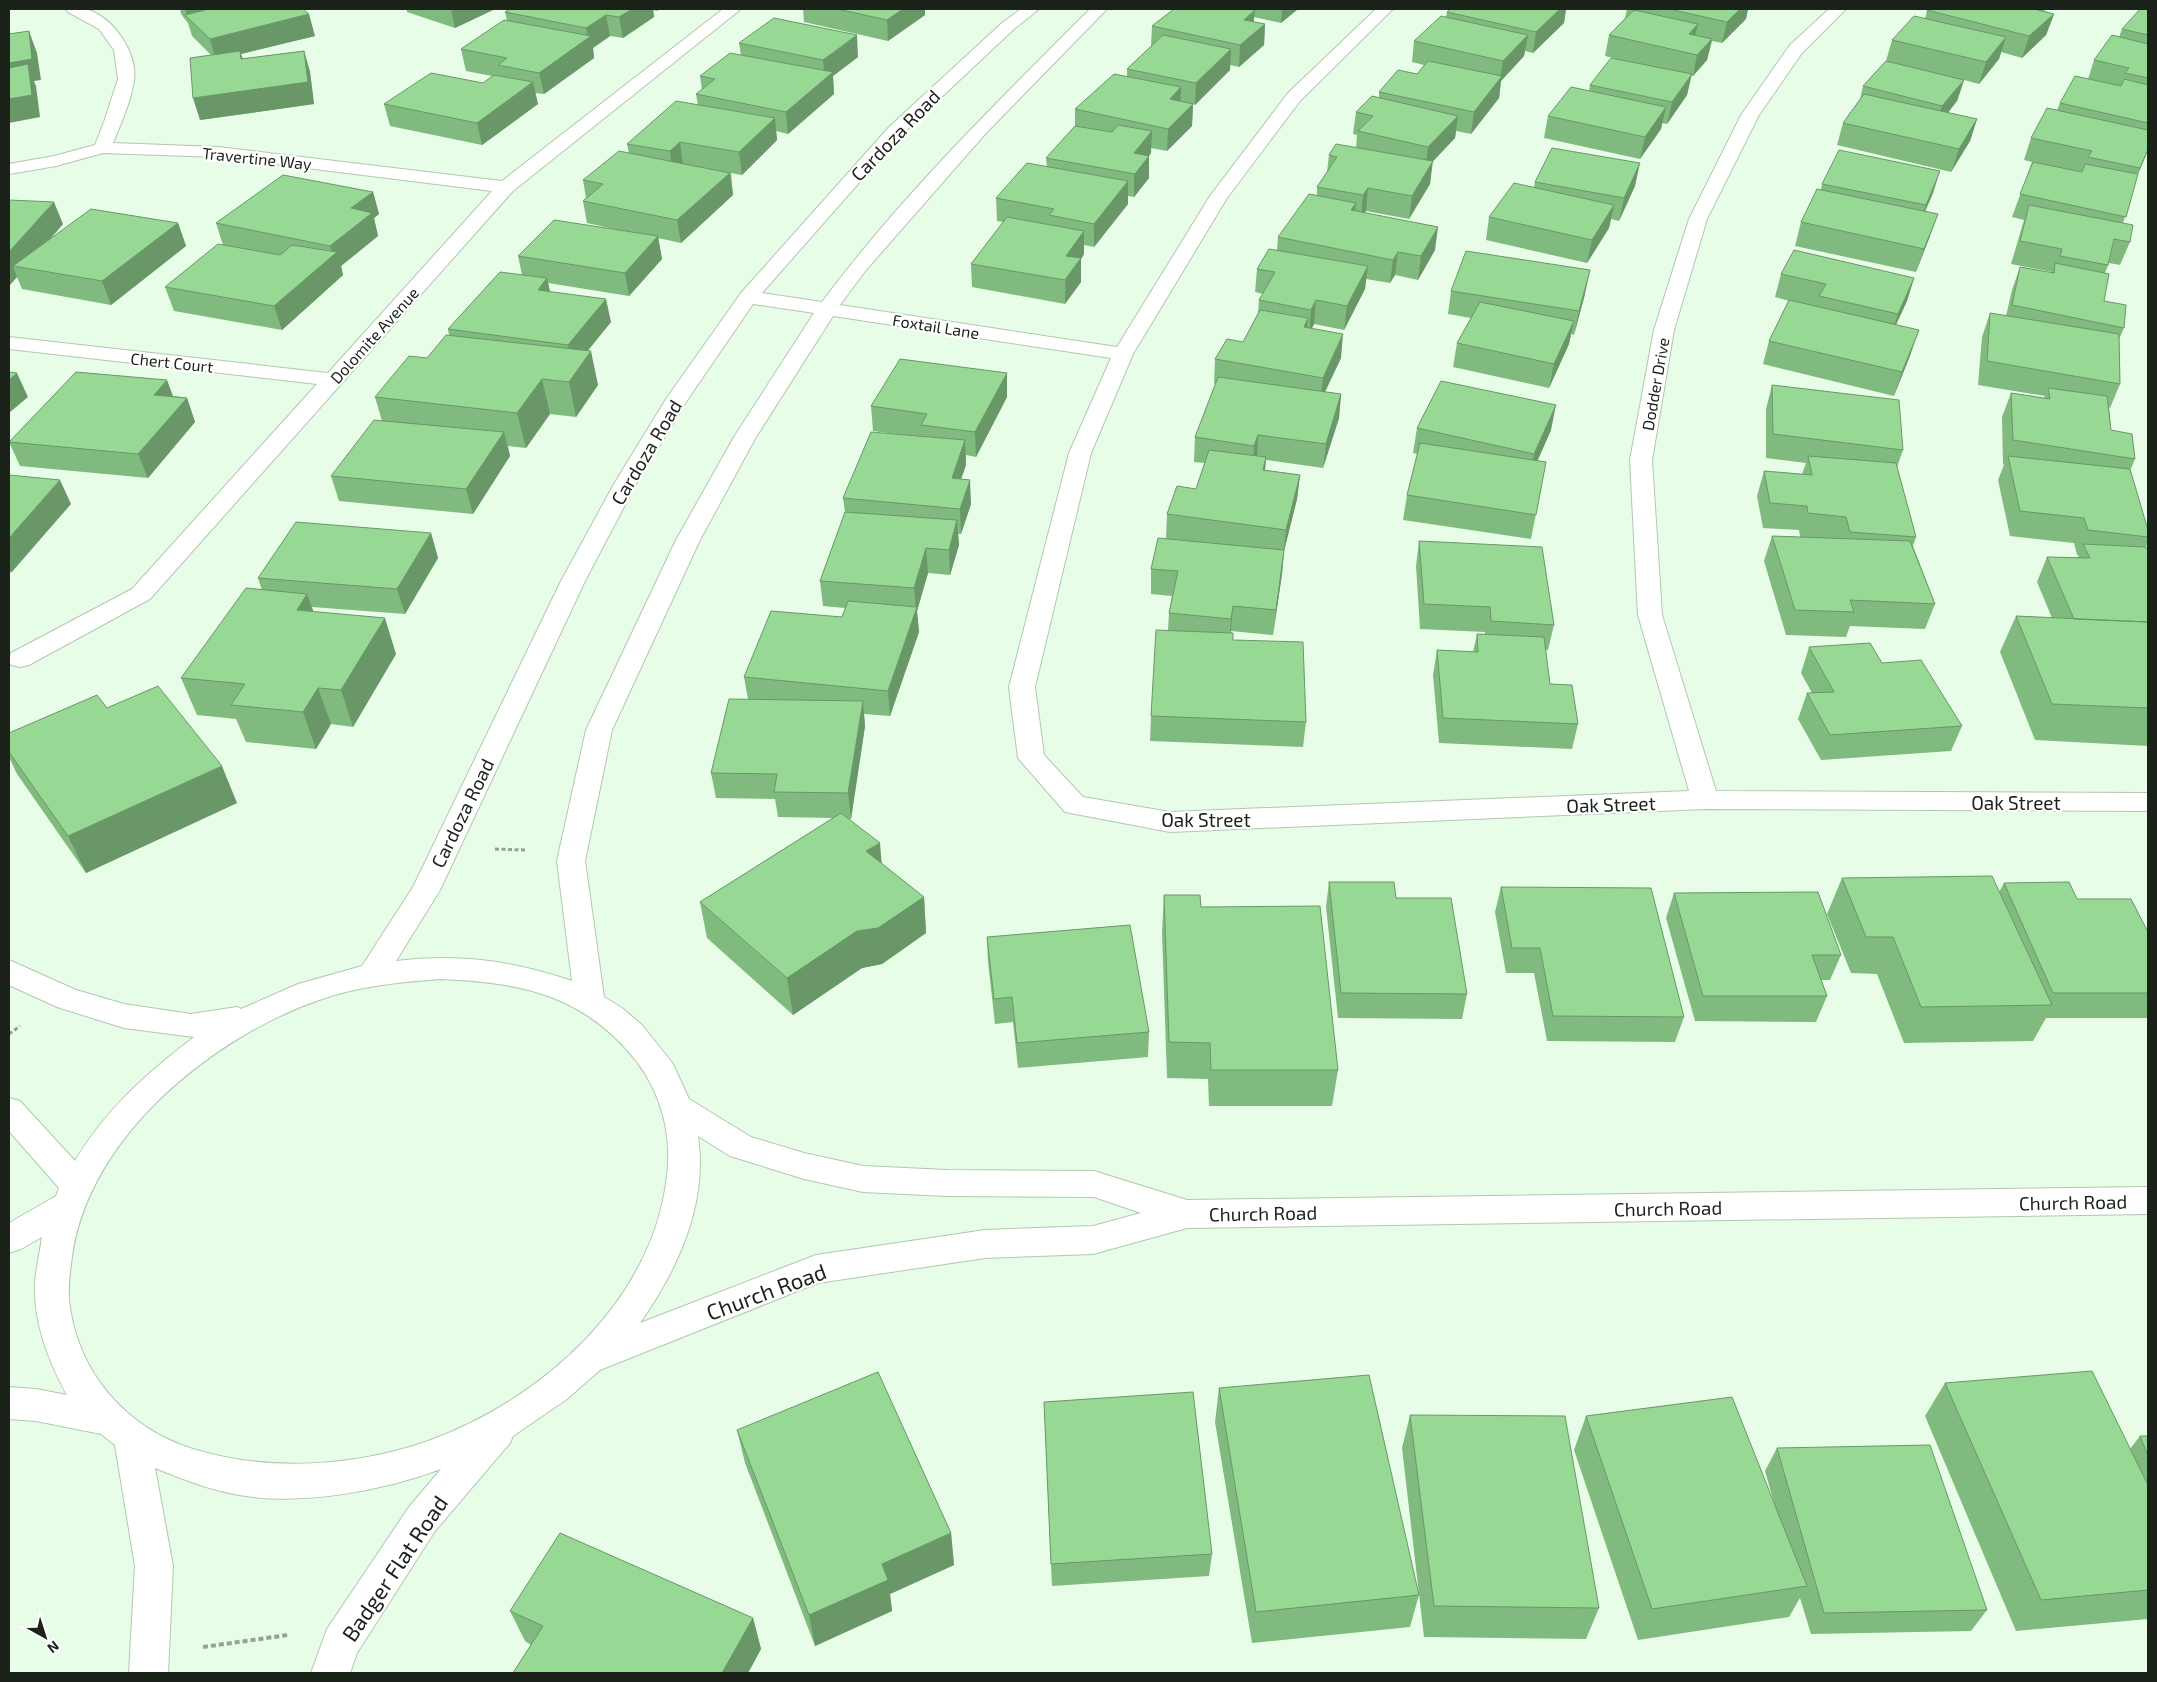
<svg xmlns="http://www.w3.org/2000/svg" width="2157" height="1682" viewBox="0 0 2157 1682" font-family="'Exo 2',sans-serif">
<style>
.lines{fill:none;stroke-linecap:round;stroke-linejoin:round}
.minor-casing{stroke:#b2c7b1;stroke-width:2}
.path-far1{stroke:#93a292;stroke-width:3;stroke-dasharray:4 2.5;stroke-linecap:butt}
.path{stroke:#93a292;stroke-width:4;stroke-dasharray:5 3;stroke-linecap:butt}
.minor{fill:#fff;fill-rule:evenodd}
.wall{fill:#81ba7f}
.shaded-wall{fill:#699768}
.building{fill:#96d894;stroke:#699768}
.labels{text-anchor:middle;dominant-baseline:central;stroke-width:4.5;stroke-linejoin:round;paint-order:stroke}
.far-street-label{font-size:16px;fill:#1b221a;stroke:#fff}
.street-label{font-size:19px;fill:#1b221a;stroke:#fff}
.near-street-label{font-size:22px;fill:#1b221a;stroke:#fff}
</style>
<rect width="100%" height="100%" fill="#e8fde7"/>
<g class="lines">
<g class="minor-casing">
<path id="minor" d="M66,9C71,9 80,7 85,9C113,16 138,53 134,80C131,102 121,123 113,143L218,147L502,181L723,9H741L513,191L150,599L29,665L20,667L11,665L9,661L11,653L132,589L317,384L9,349V337L328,373L492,191L218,157L103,153L56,166L9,174V164L54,156L95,145L104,122L118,79L114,50L99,29L68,12Z
M1021,9H1039L1014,29L901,135L762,293L822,302C901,196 997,102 1090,9H1107L986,133L866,270L840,305L1117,347L1210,196L1288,93L1376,9H1393L1300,101L1227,198L1133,354L1091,453L1035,687L1044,755L1083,797L1170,812L1689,791L1638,615L1630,460L1654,330L1689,219L1741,115L1790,45L1829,9H1846L1802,53L1759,115L1707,219L1674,330L1652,460L1662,615L1716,791L2148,793V811L1705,809L1170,832L1065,812L1018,758L1009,687L1069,453L1111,358L833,316L756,437L700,540L612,730L585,861L604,997L622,1008L642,1025L673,1064L689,1099L751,1137L804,1153L863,1166L947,1170L1094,1171L1187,1200L2148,1187V1214L1187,1228L1093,1254L985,1258L818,1283L600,1370L567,1399L513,1436L510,1443L435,1531L357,1653L350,1673H311L327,1629L409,1507L441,1469C382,1491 301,1506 239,1495C210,1490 182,1479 155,1468L173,1566L168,1673H129L135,1566L115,1445L101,1434L36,1421L9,1419V1387L36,1389L67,1395C49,1362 33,1322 35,1283C36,1268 40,1252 42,1237L21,1249L9,1253V1223L56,1196L59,1188L9,1131V1098L20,1101L75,1161C105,1110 147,1073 194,1037L124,1028L57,1007L9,985V960L76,990L124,1004L191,1014L237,1007L241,1009L298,984L362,966L413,887L561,581L614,484L666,399L741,293L889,127L1002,23ZM753,304L814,313L734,437L676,540L586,730L557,861L572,981C515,961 457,953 396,961L440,890L585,581L636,484L688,399ZM440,979C521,982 585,995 637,1062C661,1094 672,1134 667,1175C654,1300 542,1400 428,1441C354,1467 267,1472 193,1449C124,1427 77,1371 69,1300C68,1285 70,1271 72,1257C88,1137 213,1036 322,999C360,986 400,982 440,979ZM698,1136L730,1156L804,1179L863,1192L947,1196L1094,1197L1141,1213L1093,1226L985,1230L816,1255L640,1323C678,1269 708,1204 698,1136Z"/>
</g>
<path class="path-far1" d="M495,849L526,850
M9,1034L20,1026"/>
<path class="path" d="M203,1647L288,1635"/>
<use href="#minor" class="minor"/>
</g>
<path class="wall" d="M180,9H303L315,36L241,54L243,59L304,51L310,72L314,104L200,120L211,55L192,36L188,23L181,14Z
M407,9H495L455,28L407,12Z
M510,9H660L657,11L653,10L654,17L623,38L610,36L593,48L594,58L544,94L535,93L538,104L482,145L390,126L384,104L483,83L492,76L466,71L461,49L507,21L505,12Z
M803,9H925V15L888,41L804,22Z
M1174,9H1298L1281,23L1254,17V22L1265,24L1264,45L1239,67L1230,65V70L1195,105L1193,104L1192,126L1167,151L1151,148V153L1149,156V178L1134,197L1128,196V204L1094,247L1084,245V254L1081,259V282L1065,304L972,287L971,264L1003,222L997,221L996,198L1047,167L1046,158L1075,126V109L1127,76V69L1151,46L1152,26Z
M1450,9H1566L1564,23L1533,53L1525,51L1524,56L1501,81L1499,98L1471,134L1456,131L1455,138L1432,161L1430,184L1409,219L1366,211L1364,213L1435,250L1418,280L1395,275L1390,283L1366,279L1365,289L1344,330L1314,324L1312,329L1341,358L1325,392L1341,394L1339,418L1323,468L1266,460L1265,470L1300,475L1297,499L1284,551L1282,574L1273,635L1231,631V632L1233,640L1306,722L1303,747L1150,741L1151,716L1168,630L1169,613L1172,596L1151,594V569L1166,539L1167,514L1196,489L1205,463L1194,462L1195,437L1216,384L1214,383L1215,359L1243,342L1258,313L1259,300L1263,294L1255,292L1257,269L1277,250L1278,237L1317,195V187L1327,172L1329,155L1356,148L1357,135L1353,134L1356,112L1379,97V92L1417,74L1424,65L1412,62L1414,41L1446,17L1447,12Z
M1627,9H1748L1746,19L1722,43L1712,41L1707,60L1693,76H1691L1687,95L1667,124L1662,123L1661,129L1640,159L1544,138L1548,116L1589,91L1590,85L1626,61L1605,56L1609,35L1625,18Z
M1929,9H2046L2044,11L2054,14L2046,35L2022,58L2001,52L1999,59L1979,84L1964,80L1957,101L1948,113L1977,119L1970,141L1951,172L1837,145L1843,123L1860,99L1863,86L1886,61L1892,40L1925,19L1927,10Z
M2148,9V150L2138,174L2123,223L2130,242L2120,265L2109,263L2105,273L2104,301L2124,328L2119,339L2120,384L2110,408L2109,407L2111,430L2135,459L2130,471L2148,530V542L2146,547L2148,551V746L2035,740L2000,652L2016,616L2052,618L2037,582L2047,557L2077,558L2079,555H2077L2074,543L2010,536L1998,480L2004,465L2003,464L2002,417L2011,393L2044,398L2045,396L1978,385L1982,337L1990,313L2006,316L2012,290L2020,267L2051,273L2052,272L2011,264L2024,220L2012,217L2032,162L2024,160L2031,138L2057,110L2060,103L2088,79L2094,60L2119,37L2122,29Z
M739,43L858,57L833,76L834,94L788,134L776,131L777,140L742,175L731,173L733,195L681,243L658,238L662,259L629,296L548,283L550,291L611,322L588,350L598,385L576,417L550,414L526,448L508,446L510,456L473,514L339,501L331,476L382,421L375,397L427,358L449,335L448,329L522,275L518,256L623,231L587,223L583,201L586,198L583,180L629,153L627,144L698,105L696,94L702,90L700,76L741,55Z
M1535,182L1635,186L1619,221L1611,219L1609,228L1587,263L1486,240L1489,217L1534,187Z
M1822,184L1933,193L1925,211L1930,236L1916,272L1795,246L1801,222L1821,189Z
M373,192L379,214L374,218L378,236L341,266L343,275L282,330L174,311L165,287L223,245L216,223Z
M9,200L63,224L51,238L178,223L186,246L111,305L22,289L17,277L9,286Z
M1781,274L1914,278L1907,301L1896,324L1911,353L1894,396L1763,364L1769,341L1789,301L1775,297Z
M1451,291L1585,294L1574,335L1571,334L1569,344L1549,388L1453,367L1457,343L1471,318L1448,314Z
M1772,385L1903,450L1897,467L1916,537L1913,546L1935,604L1925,629L1850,626L1846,637L1786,635L1764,561L1772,536L1800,537L1799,530L1763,528L1757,496L1764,471L1802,474L1806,463L1766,458V409Z
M174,396L187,398L195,422L148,478L20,466L9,442Z
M1007,397L976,457L966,455V465L961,479L971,504L961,534H958L959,545L950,575L928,573L917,611L919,632L890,716L864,714L865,726L851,819H848L882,864L924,897L926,933L882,964L862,968L793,1015L707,938L700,902L833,818L778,817L775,799L716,798L711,773L748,699L744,677L842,617L845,608L823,606L820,581L845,512L843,498L903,435L873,431L871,406Z
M1417,428L1551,430L1537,461L1546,462L1531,539L1403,520L1407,495L1418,454L1413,453Z
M431,533L438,558L405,614L312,607L313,612L396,654L353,727L331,724L316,749L246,742L236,719L197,715L181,678L262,590L258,578Z
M1419,541L1554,625L1548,650H1545L1550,684L1578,724L1572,749L1439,743L1433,675L1437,650L1473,652L1477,634H1485V632L1420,629L1416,566Z
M1809,647L1882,663L1962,726L1951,751L1821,760L1798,719L1807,693H1812L1801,673Z
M107,708L237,803L86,873L17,774L9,757V733Z
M1842,878L1999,892L2004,883L2077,899L2148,932V1018H2046L2033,1041L1904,1043L1877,974L1851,973L1827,914Z
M1329,882L1396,898L1467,994L1462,1019L1338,1018L1326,907Z
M1501,887L1684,1017L1675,1042L1547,1041L1534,973H1506L1495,912Z
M1674,893L1841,955L1830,980H1821L1827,996L1816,1022L1695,1021L1666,918Z
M1164,895L1201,907L1338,1070L1332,1106H1209L1208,1079L1167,1078L1162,932Z
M987,937L1149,1032L1148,1057L1018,1068L1013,1022L995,1024L988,962Z
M1945,1383L2130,1449L2140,1436H2148V1619L2016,1631L1925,1416Z
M1219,1388L1419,1595L1410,1627L1252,1643L1215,1422Z
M1044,1402L1212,1554L1209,1576L1052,1586Z
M1410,1415L1599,1608L1586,1639L1424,1637L1402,1448Z
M1586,1416L1774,1503L1765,1471L1777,1448L1987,1610L1971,1631L1811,1634L1800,1598L1789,1617L1638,1640L1574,1450Z
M737,1430L951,1533L954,1565L890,1594L892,1611L815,1646L745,1463Z
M510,1611L753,1618L761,1649L748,1673H513L531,1645L525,1641Z"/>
<path class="shaded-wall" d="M185,9H277L188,17Z
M451,9H495L455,28Z
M632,9H653L654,17L623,38L619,17Z
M903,9H925V15L888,41L887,20Z
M1282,9H1298L1281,23Z
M1560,9H1566L1564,23L1533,53L1536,32Z
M1740,9H1748L1746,19L1722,43L1727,22Z
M1255,10L1253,31L1244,20Z
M309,14L315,36L241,54L247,72L241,59L216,61L210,39Z
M2054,14L2046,35L2022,58L2029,36Z
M606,15L610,36L593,48L594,58L544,94L539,73L588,38L586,28Z
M1265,24L1264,45L1239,67L1240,45Z
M1698,24L1693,45L1689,34Z
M29,31L37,53L41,80L34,81L36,86L40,117L9,123V63Z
M857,35L858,57L833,76L834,94L788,134L786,112L825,79L823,60Z
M1528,35L1524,56L1501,81L1499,98L1471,134L1474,112L1500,78L1503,61Z
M2006,37L1999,59L1979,84L1986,62Z
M1712,39L1707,60L1693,76L1697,55Z
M1231,49L1230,70L1195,105L1196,83Z
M304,51L310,72L314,104L200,120L193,98Z
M1692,74L1687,95L1667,124L1672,102Z
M1964,80L1957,101L1935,128L1942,106Z
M533,82L538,104L482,145L477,123Z
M1181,87L1180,109L1170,99Z
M1193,104L1192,126L1167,151L1168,129Z
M1666,107L1661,129L1640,159L1645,137Z
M1458,116L1455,138L1425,170L1428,147Z
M775,118L777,140L742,175L739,152Z
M1977,119L1970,141L1951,172L1959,149Z
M1152,131L1151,153L1141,167L1149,156V178L1134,197V153Z
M680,142L683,165L673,174L670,151Z
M2148,149V150L2131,191L2140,168Z
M1433,161L1430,184L1409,219L1412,196Z
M1640,163L1635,186L1619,221L1624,198Z
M1940,171L1933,193L1918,228L1926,205Z
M730,173L733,195L681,243L677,220Z
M1128,181V204L1094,247V224Z
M1368,188L1366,211L1361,218L1363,195Z
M373,192L379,214L374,218L378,236L341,266L343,275L282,330L274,306L333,255L330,246L351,208Z
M54,202L63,224L25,268L13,266L17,277L9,286V252Z
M1356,203L1353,226L1351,210Z
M1614,205L1609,228L1587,263L1592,240Z
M1938,214L1930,236L1916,272L1924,249Z
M178,223L186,246L111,305L102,281Z
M1438,227L1435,250L1418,280L1421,256Z
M1084,231V254L1081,259V282L1065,304L1066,256Z
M658,236L662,259L629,296L625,273Z
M1398,252L1395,275L1390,283L1393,260Z
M1368,266L1365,289L1344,330L1347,306Z
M1590,270L1585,294L1574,335L1579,311Z
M547,278L552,302L538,290Z
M1914,278L1907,301L1890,338L1898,314Z
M606,299L611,322L573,369L568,345Z
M1316,300L1314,324L1309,333L1311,310Z
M1308,318L1306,342L1304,327Z
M1574,321L1569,344L1549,388L1554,364Z
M1919,330L1911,353L1894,396L1902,372Z
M1343,334L1341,358L1320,402L1323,378Z
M591,351L598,385L576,417L569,382Z
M17,373L28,397L9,413V380Z
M1007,373V397L976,457L975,432Z
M542,379L550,414L526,448L517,413Z
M167,380L176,404L154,395Z
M1341,394L1339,418L1323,468L1326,444Z
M187,398L195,422L148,478L138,454Z
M1556,405L1551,430L1530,478L1534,454Z
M504,432L510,456L473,514L466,489Z
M1258,435L1257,459L1253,470L1254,446Z
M965,440L966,465L953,502L952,478Z
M1266,457L1264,482L1263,470Z
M1300,475L1297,499L1284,551L1282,574L1273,635L1276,610L1283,555L1286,530Z
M60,480L71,504L11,573L9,568V538Z
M970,480L971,504L961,534L960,509Z
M957,520L959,545L950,575L949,550Z
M431,533L438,558L405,614L397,589Z
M926,548L928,573L917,611L919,632L890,716L888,691L916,609L914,588Z
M307,594L320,630L297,610Z
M1233,606L1231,631L1229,644L1231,619Z
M385,618L396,654L353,727L341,690Z
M318,688L331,724L316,749L303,712Z
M863,701L865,726L851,819L848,793Z
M222,766L237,803L86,873L68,836Z
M880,843L883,880L866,851Z
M924,897L926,933L882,964L862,968L793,1015L787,978L857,931Z
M951,1533L954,1565L890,1594L892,1611L815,1646L809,1615L882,1564Z
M753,1618L761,1649L748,1673H722Z"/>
<path class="building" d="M209,9H303L309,14L210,39L185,15Z
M510,9H632L619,17L606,15L586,28L505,12Z
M837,9H903L887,20Z
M1174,9H1247L1255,10L1244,20L1265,24L1240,45L1152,26Z
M1450,9H1560L1536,32L1447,12Z
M1669,9H1740L1727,22Z
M1929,9H2034L2054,14L2029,36L1927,10Z
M2140,9H2148V35L2122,29Z
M1634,10L1698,24L1689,34L1712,39L1697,55L1609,35Z
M1441,16L1528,35L1503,61L1414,41Z
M1914,16L2006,37L1986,62L1892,40Z
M774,18L857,35L823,60L739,43Z
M504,20L591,36L539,73L498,65L507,58L461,49Z
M29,31L32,59L9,63V34Z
M1163,35L1231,49L1196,83L1127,69Z
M2112,35L2148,44V78L2125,73L2129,68L2094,60Z
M240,51L241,59L304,51L308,82L193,98L190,58Z
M730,53L833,72L786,112L696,94L715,79L700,76Z
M1611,58L1692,74L1672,102L1590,85Z
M1428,61L1502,76L1474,112L1379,92L1398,70L1417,74Z
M1886,61L1964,80L1942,106L1863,86Z
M28,64L32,95L9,99V68Z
M431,73L483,83L494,75L533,82L477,123L384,104Z
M1114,74L1181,87L1170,99L1193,104L1168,129L1075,109Z
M2075,76L2121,86L2124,79L2148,85V123L2060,103Z
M1571,87L1666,107L1645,137L1548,116Z
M1864,94L1977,119L1959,149L1843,123Z
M1372,96L1458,116L1428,147L1358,131L1373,116L1356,112Z
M676,101L775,118L739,152L680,142L670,151L627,144Z
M2047,108L2148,130V149L2140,168L2088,157L2092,151L2031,138Z
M1118,125L1152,131L1134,153L1149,156L1135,174L1046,158L1075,126L1112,132Z
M1336,144L1433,161L1412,196L1368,188L1363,195L1317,187L1337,157L1329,155Z
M1552,148L1640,163L1624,198L1535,182Z
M1839,150L1940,171L1926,205L1822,184Z
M619,151L730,173L677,220L583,201L603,184L583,180Z
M2033,162L2082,172L2085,164L2138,174L2126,217L2020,194Z
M1027,163L1128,181L1094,224L1049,215L1054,209L996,198Z
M283,175L373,192L351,208L372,213L330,246L216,223Z
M1514,183L1614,205L1592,240L1489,217Z
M1817,189L1938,214L1924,249L1801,222Z
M1309,194L1356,203L1351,210L1438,227L1421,256L1398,252L1393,260L1278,237Z
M9,200L54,202L9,252Z
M2029,205L2133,225L2130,242L2114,239L2108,265L2060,256L2062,249L2020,241Z
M91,209L178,223L102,281L13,266Z
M1007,217L1084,231L1066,256L1081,258L1065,280L971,264Z
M554,220L658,236L625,273L518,256Z
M218,244L280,255L292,245L337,252L274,306L165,287Z
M1269,249L1368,266L1347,306L1316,300L1311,310L1259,300L1275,272L1257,269Z
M1794,250L1914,278L1898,314L1819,296L1826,284L1781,274Z
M1466,251L1590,270L1579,311L1451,291Z
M2055,263L2109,274L2104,301L2126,305L2124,328L2012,305L2020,267L2054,273Z
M500,272L547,278L538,290L606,299L568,345L448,329Z
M1789,300L1919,330L1902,372L1769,341Z
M1480,302L1574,321L1554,364L1457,343Z
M1260,310L1308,318L1304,327L1343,334L1323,378L1215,359L1227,339L1243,342Z
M1990,313L2119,334L2120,384L1987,361Z
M446,335L591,351L569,382L542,379L517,413L375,397L409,356L427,358Z
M900,359L1007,373L975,432L921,425L927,414L871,406Z
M9,372L17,373L9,380Z
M76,372L167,380L154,395L187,398L138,454L9,442Z
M1218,377L1341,394L1326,444L1258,435L1254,446L1195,437Z
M1441,381L1556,405L1534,454L1417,428Z
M1772,385L1899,400L1903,450L1773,434Z
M2048,388L2107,396L2111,430L2132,434L2135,459L2013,440L2011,393L2050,399Z
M374,420L504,432L466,489L331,476Z
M871,432L965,440L952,478L970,480L960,509L843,498Z
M1420,443L1546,462L1536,515L1407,495Z
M1209,450L1266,457L1263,470L1300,475L1286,530L1167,514L1177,486L1196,489Z
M1808,456L1896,463L1916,537L1850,532L1846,517L1808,513L1807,506L1770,503L1764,471L1812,475Z
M2008,456L2130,469L2148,530V537L2088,530L2084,518L2020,511Z
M9,475L60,480L9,538Z
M845,512L957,520L949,550L926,548L914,588L820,581Z
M296,522L431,533L397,589L258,578Z
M1772,536L1910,541L1935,604L1850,600L1854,612L1795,610Z
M1158,538L1284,550L1276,610L1233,606L1231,619L1169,613L1178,571L1151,569Z
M1419,541L1542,547L1554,625L1491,621L1490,607L1424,604Z
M2083,544L2146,547L2148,551V622L2074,619L2047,557L2090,558Z
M246,588L307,594L297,610L385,618L341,690L318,688L303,712L231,705L245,684L181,678Z
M848,601L917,607L888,691L744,677L771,611L842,617Z
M2016,616L2148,622V708L2052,704Z
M1156,630L1233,633V640L1303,642L1306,722L1151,716Z
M1477,634L1544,637L1550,684L1572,685L1578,724L1443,718L1437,650L1478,652Z
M1870,643L1882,663L1921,660L1962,726L1830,735L1807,693L1834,692L1809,647Z
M158,686L222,766L68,836L9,752V733L97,695L107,708Z
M729,699L863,701L848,793L774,792L777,774L711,773Z
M841,813L880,843L866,851L924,897L878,928L857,931L787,978L700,902Z
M1992,876L2052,1005L1921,1007L1893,937H1866L1842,878Z
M1329,882H1394L1396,898H1451L1467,994L1341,993Z
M2069,882L2077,899H2131L2148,932V993H2053L2004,883Z
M1501,887L1651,888L1684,1017L1553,1016L1540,948H1512Z
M1818,892L1841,955H1812L1827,996H1703L1674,893Z
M1164,895H1200L1201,907L1320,906L1338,1070H1211L1210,1043L1169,1042Z
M1130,925L1149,1032L1017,1043L1012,997L994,999L987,937Z
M2092,1371L2148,1485V1590L2041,1600L1945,1383Z
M878,1372L951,1533L882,1564L888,1580L809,1615L737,1430Z
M1369,1375L1419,1595L1256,1612L1219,1388Z
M1193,1392L1212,1554L1051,1564L1044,1402Z
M1732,1397L1807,1586L1652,1609L1586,1416Z
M1410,1415L1565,1416L1599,1608L1434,1606Z
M2140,1436H2148V1456Z
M1930,1445L1987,1610L1824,1613L1777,1448Z
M560,1533L753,1618L722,1673H513L543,1626L510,1611Z"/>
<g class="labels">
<g class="far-street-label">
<text transform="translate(257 158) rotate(6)">Travertine Way</text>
<text transform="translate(936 326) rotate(9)">Foxtail Lane</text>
<text transform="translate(374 335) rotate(-48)">Dolomite Avenue</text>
<text transform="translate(172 362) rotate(6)">Chert Court</text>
<text transform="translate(1655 384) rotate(-80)">Dodder Drive</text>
</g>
<g class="street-label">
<text transform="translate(895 135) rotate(-46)">Cardoza Road</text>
<text transform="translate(646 452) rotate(-59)">Cardoza Road</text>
<text x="2016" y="802">Oak Street</text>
<text transform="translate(1611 804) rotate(-2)">Oak Street</text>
<text transform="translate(462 813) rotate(-64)">Cardoza Road</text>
<text x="1206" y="819">Oak Street</text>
<text transform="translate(2073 1202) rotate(-1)">Church Road</text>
<text transform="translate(1668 1208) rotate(-1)">Church Road</text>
<text transform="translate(1263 1213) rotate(-1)">Church Road</text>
</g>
<g class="near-street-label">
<text transform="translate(766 1291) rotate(-20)">Church Road</text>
<text transform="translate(394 1568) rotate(-56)">Badger Flat Road</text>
</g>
</g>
<rect width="2157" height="1682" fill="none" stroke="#1b221a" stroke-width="20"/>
<g transform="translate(45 1637) rotate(141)" stroke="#ffffff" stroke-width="4" paint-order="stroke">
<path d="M0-4L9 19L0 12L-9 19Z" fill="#1b221a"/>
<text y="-8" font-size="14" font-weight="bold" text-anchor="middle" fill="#1b221a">N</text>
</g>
</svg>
